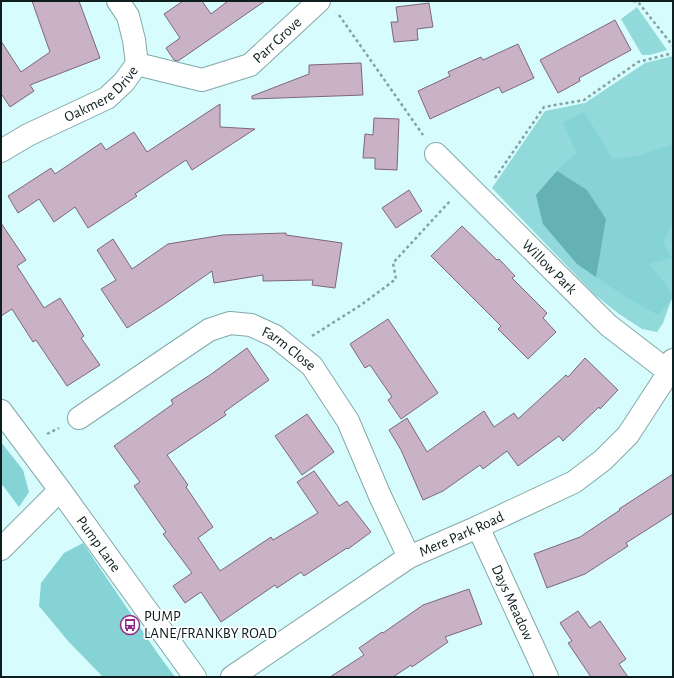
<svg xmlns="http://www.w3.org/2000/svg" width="674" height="678" viewBox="0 0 674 678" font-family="'Alegreya Sans',sans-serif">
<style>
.green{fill:#91d9da}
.forest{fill:#85d3d5}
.water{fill:#64b2b4}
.building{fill:#cab2c6;stroke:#7d677a}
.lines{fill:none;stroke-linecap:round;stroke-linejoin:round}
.minor-casing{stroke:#84a8a9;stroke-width:24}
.path{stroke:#85a2a2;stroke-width:2.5;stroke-dasharray:3 3;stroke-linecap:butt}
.minor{stroke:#fff;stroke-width:22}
.labels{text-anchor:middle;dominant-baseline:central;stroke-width:3.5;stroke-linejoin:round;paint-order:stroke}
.street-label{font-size:15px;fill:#0e1d1d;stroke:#fff}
.poi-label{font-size:15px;fill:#0e1d1d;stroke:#fff;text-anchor:start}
</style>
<rect width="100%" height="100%" fill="#d6fcfd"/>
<path class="green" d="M637,7L667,50L650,55H642L621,19Z
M673,56V295L663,323L657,332L642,329L619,314L594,294L492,188L545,111L585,103L645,63Z"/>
<path class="forest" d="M584,112L613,159L640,155L673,144V221L663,243L672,258L649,264L670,290L672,299L658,315L629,299L577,264L543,224L536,195L563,164L577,153L563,123Z
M1,442L23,470L29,492L19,507L1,483Z
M83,543L158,654L175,677H103L68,641L39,606L41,583L64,553Z"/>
<path class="water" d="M557,171L587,190L606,219L596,277L577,264L543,224L536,195Z"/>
<path class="building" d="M32,1H79L100,58L30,85L34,91L10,107L2,95L1,96V41L21,72L50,52Z
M183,1H202L211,14L228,1H265L178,61L174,60L166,48L180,38L164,14Z
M429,3L433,27L417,29L418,40L394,42L391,22H398L396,7Z
M615,20L631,50L579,78L580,81L558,93L540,60Z
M518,44L534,78L502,93L499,87L430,119L418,91L450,76L448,72L481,57L483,60Z
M361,63L363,95L252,99V96L309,74V65Z
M220,104V127L255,129L192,170L186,160L135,194L137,196L88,228L75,207L54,222L39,199L18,213L8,196L51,168L55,174L101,143L106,150L134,132L147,152Z
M374,118L399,119L397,170L375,169V158H363L365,134L373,135Z
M409,190L422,211L396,228L382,208Z
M1,223L26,260L17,266L44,308L60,298L84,336L81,338L100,365L67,386L36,340L33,342L12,309L1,316Z
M462,226L497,260L499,259L515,276L512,278L547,313L543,318L556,332L528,359L498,329L501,326L431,256Z
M286,233V235L342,243L335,288L312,285L313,280L263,281V275L214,283L212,271L166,303L127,328L101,289L116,280L97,250L113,239L132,269L168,244L223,235Z
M388,319L438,393L401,419L388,400L392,397L370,365L365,368L350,344Z
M247,348L269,380L224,412L226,415L167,455L188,485L186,487L213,527L198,538L220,571L271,537L273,540L318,513L297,482L314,471L339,506L347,501L371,532L348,549L347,548L304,576L301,572L277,588L275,585L221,622L201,592L185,603L173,586L192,573L163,534L166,532L134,486L140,482L114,446L173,404L171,400L210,375Z
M585,358L618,390L600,409L599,407L563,441L559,436L518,466L507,451L483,469L480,465L443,491L423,500L401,450L389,430L407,418L427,452L484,411L494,427L514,413L518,419L566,375L568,377Z
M307,414L334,452L302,475L275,436Z
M673,474V513L626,543L628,546L585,574L547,588L534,554L580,537L620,510L619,509Z
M469,589L482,624L445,637L448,642L412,667L411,665L393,677H330L364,655L359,648L382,632L383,633L423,605Z
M578,611L590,628L600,621L626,659L619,664L628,677H591L568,643L572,641L560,623Z"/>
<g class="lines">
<g class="minor-casing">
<g id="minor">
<path id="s1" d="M137,64L202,80L250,65L319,1"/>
<path id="s2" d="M1,151L28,135L107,98L124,82L137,64L134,40L128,16L118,1"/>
<path id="s3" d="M436,154L608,325L669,372"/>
<path id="s4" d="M1,411L60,490L195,677"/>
<path id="s5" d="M79,418L209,330L230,323L251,325L275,336L312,366L348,421L380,496L409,557"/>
<path id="s6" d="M478,527L547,677"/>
<path d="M1,549L60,490"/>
<path id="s7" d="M232,677L409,557L478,527L574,482L603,460L628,435L669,372L673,360"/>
</g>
</g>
<path class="path" d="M633,1L638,2L673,46
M339,15L423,135
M495,178L544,107L584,100L638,62L673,53
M312,336L361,305L396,279L393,263L450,201
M47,434L59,428"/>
<use href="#minor" class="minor"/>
</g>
<defs>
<g id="bus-ring" transform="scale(1)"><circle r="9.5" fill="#fff" stroke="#942a8d" stroke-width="1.5"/><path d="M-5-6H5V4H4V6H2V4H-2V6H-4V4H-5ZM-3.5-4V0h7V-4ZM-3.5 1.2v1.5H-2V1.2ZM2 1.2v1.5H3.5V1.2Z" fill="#942a8d"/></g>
</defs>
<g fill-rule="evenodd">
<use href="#bus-ring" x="130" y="625"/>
</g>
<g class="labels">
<g class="street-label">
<text stroke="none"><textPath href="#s1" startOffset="154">Parr Grove</textPath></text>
<text stroke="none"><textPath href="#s2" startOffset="116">Oakmere Drive</textPath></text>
<text stroke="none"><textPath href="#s3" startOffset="160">Willow Park</textPath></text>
<text stroke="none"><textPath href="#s5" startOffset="245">Farm Close</textPath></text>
<text stroke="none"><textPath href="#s7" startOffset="271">Mere Park Road</textPath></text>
<text stroke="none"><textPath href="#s4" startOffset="165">Pump Lane</textPath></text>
<text stroke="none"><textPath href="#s6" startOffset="83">Days Meadow</textPath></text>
</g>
<g class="poi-label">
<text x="144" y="616">PUMP<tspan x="144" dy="17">LANE/FRANKBY ROAD</tspan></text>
</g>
</g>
<rect width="674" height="678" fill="none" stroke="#0e1d1d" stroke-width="4"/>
</svg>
